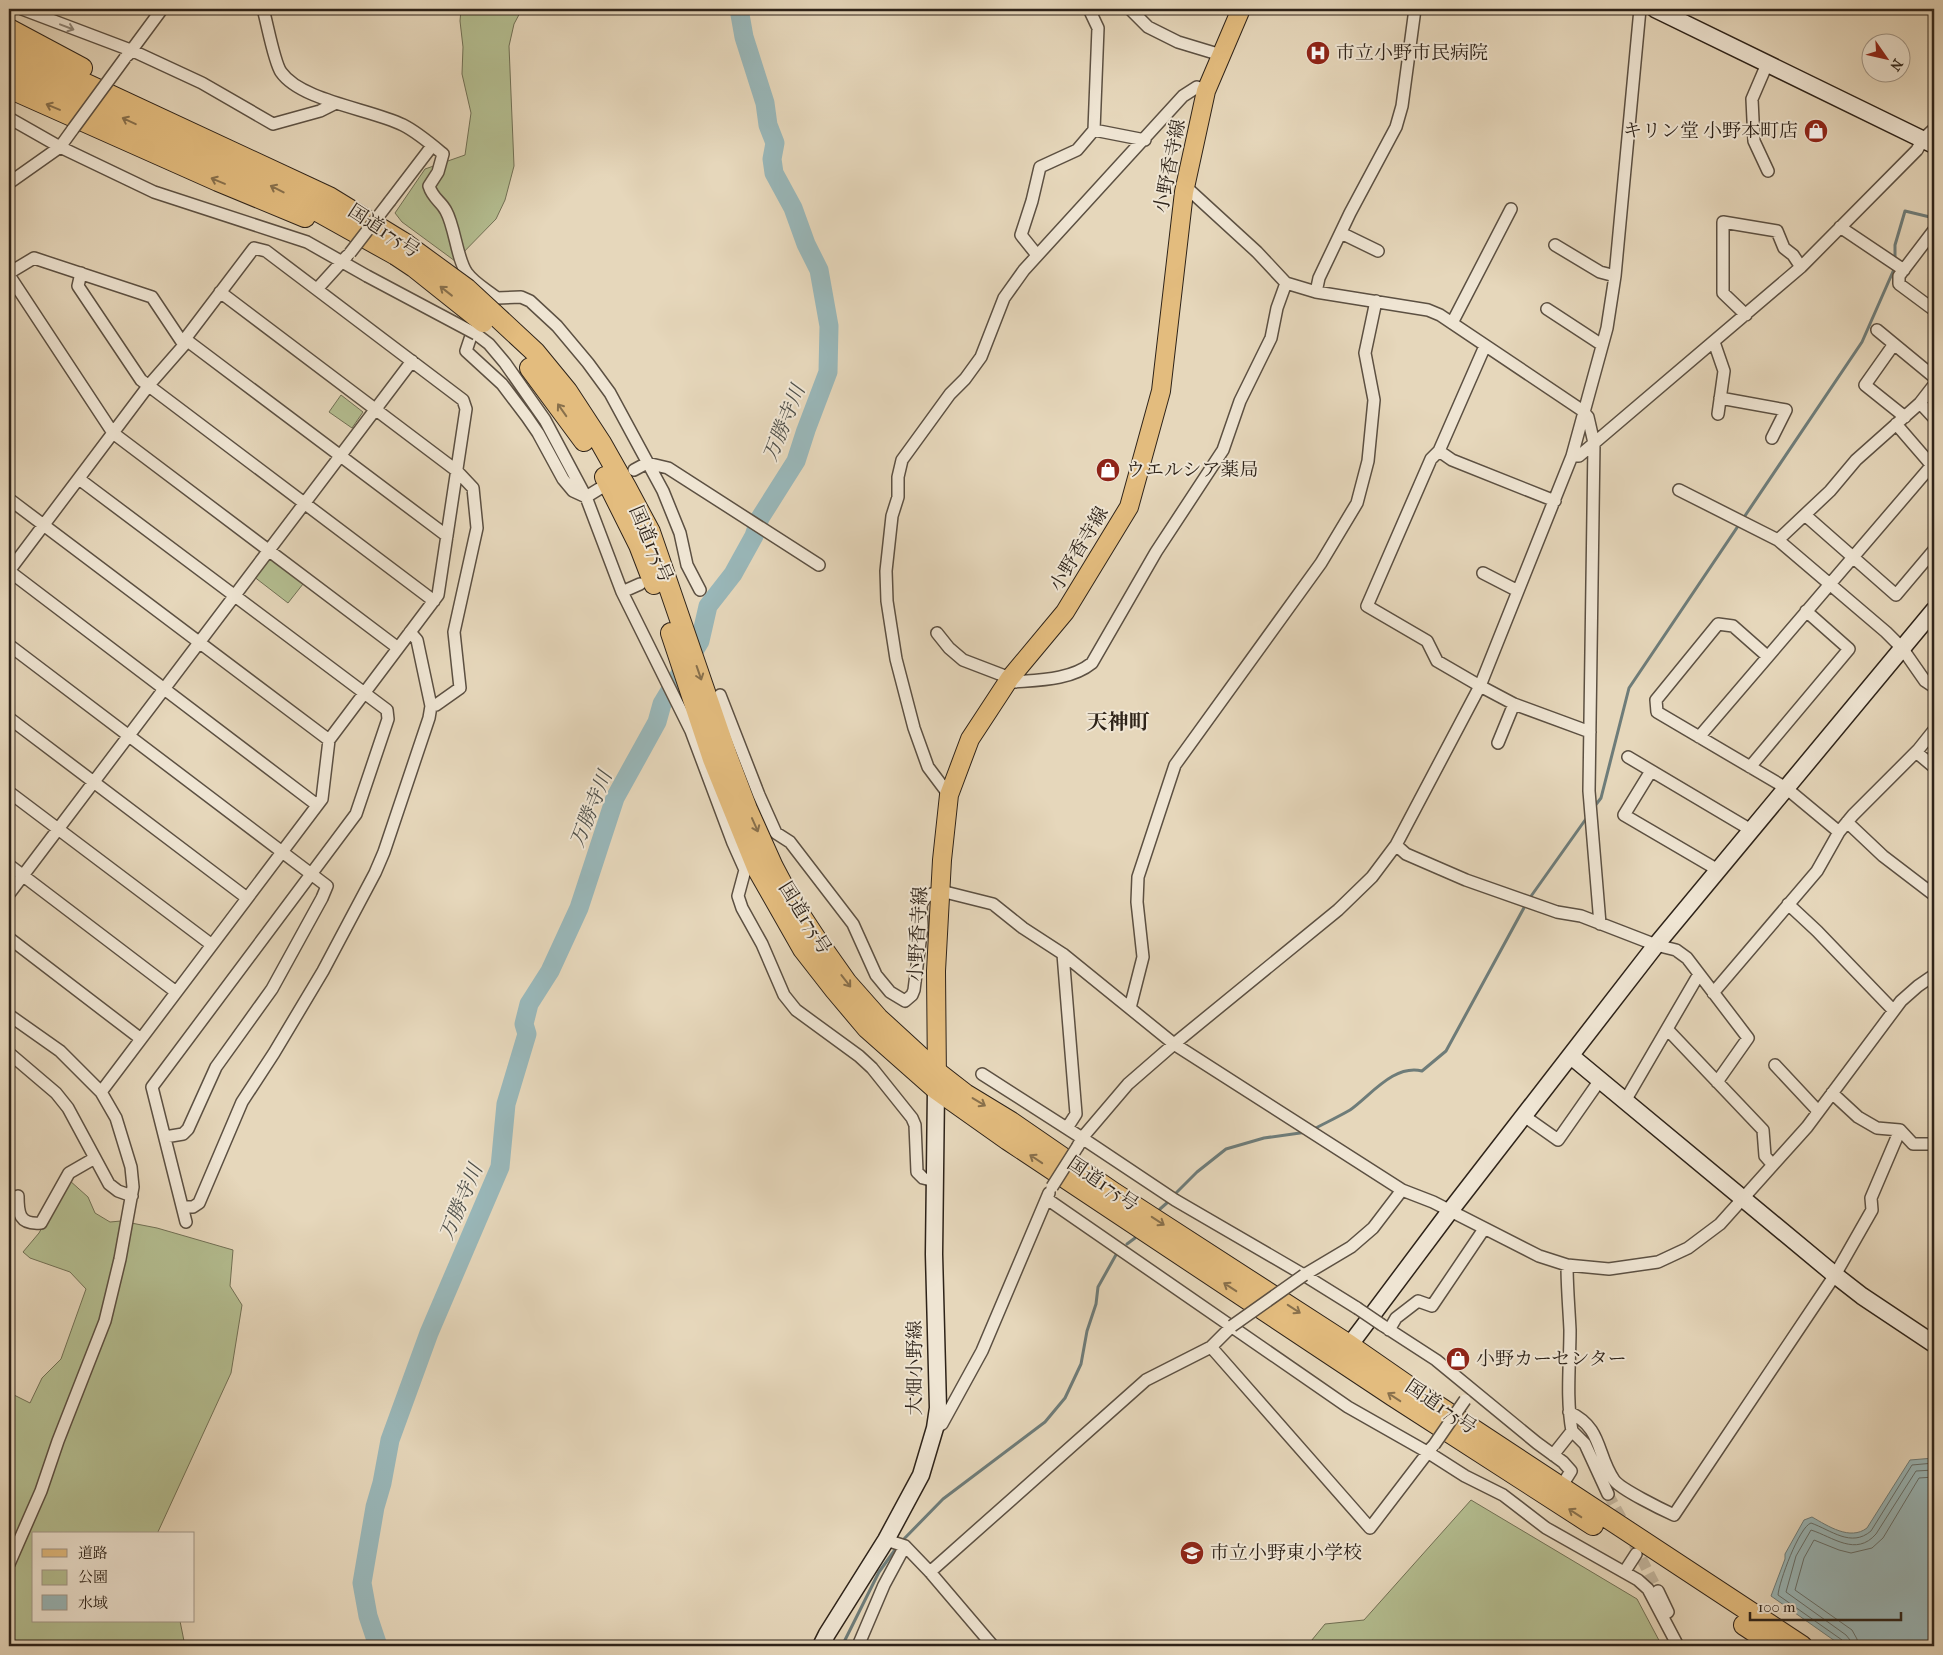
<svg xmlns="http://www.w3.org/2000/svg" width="1943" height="1655" viewBox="0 0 1943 1655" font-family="'IM FELL French Canon','Noto Serif JP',serif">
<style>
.green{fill:#b4be91;stroke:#717055}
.water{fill:#99b7b9;stroke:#6e7c79}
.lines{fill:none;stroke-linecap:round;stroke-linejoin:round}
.shore{stroke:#646d69;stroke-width:1}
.stream{stroke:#6e7c79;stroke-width:3}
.river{stroke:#99b7b9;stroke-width:19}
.street-tunnel{stroke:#c1b39b;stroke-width:11;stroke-dasharray:11 5.5;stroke-linecap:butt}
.street-casing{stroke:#5c5042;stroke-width:14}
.secondary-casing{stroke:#2e2319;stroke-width:19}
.primary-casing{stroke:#2e2319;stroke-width:20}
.highway-casing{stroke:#2e2319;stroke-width:22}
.street{stroke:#efe5d3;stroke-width:11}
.secondary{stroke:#efe5d3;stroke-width:16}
.primary{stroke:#e3bc7e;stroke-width:18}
.highway{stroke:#e3bc7e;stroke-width:20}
.street-bridge-casing{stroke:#5c5042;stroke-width:14;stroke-linecap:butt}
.highway-bridge-casing{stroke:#2e2319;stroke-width:22;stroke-linecap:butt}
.street-bridge{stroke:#efe5d3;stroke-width:11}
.highway-bridge{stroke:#e3bc7e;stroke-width:20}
.oneway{stroke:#8e8476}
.oneway2{stroke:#88704c}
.labels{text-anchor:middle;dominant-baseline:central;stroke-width:4;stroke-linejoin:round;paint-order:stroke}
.poi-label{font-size:19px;fill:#2e2319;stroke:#efe5d3;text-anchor:start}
.street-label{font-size:19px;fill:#2e2319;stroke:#efe5d3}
.water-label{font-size:20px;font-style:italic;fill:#4e4f49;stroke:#efe5d3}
.quarter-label{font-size:21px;font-weight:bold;fill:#2e2319;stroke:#efe5d3}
</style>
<rect width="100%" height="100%" fill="#e6d7bb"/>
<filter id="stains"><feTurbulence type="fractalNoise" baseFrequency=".004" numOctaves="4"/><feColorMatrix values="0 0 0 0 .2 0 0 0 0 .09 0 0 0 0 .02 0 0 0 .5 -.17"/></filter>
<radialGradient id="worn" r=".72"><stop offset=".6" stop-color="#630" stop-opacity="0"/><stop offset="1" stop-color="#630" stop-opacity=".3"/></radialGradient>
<path class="green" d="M461,9H522L514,24L509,46L514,166L505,200L496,219L455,261L402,222L395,213L425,169L465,155L471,113L462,74L463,47L460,21Z
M341,395L363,412L352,428L329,412Z
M268,557L303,584L288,603L253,576Z
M69,1180L88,1197L95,1213L110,1222L121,1221L157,1228L233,1250L230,1286L242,1305L231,1373L157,1534H34V1621H180L185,1646H9V1383L12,1394L30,1403L42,1378L61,1359L86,1289L70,1272L30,1258L23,1252L39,1233Z
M1471,1500L1637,1599L1662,1646H1307L1325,1624L1364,1620Z"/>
<path class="water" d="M1934,1458V1646H1842L1771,1596L1785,1559V1554L1804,1520L1812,1517C1828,1526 1850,1541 1867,1528L1910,1460Z"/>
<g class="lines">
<path class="shore" d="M1845,1646L1842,1640L1778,1595C1779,1582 1799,1527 1811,1523C1831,1530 1851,1548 1871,1531L1912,1465L1934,1463
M1851,1646L1850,1640L1846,1635L1786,1592L1796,1556L1811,1530C1833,1537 1856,1557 1876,1534L1916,1471L1934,1470
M1858,1646L1857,1639L1852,1630L1795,1590L1804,1558L1814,1540L1839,1550L1851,1553L1872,1548L1883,1538L1919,1478L1934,1477"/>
<path class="stream" d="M1895,261V245L1905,211L1934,218
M1594,807L1601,798L1629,688L1862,342L1895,267
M1529,899L1588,816
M1312,1130C1325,1123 1338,1117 1350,1110C1371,1095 1394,1064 1422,1071L1446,1051L1526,904
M1176,1193L1197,1172L1226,1149L1264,1138L1307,1132
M1160,1209L1168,1202
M1127,1244L1135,1238
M901,1542L943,1499L1045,1422L1065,1398L1081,1364L1087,1331L1096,1304L1098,1287L1117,1253
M842,1646L879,1572L897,1547"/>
<path class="river" d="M378,1646L368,1616L362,1583L375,1507L382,1483L390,1440L429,1333L500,1167L506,1104L527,1034L524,1024L529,1004L550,971L579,908L615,798L657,722L662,704L700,641L708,606L733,574L754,536L760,518L796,461L806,430L828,372L829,326L819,270L806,244L793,208L774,173L772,159L775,143L768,125L765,103L744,37L739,9"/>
<path class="street-tunnel" d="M1608,1494L1625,1525
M1634,1544L1658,1591"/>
<g class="street-casing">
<path id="street" d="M22,9L133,51L202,83L273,124L320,111L336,103
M263,9C267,22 274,62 281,72C301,101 371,109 403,125C417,132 431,144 443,154L438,172L429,186C433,199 441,201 446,211C455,227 457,260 467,273C474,283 487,290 497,298L521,297L530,301L557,326L588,363L610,393L663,491L680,533L687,565L700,590
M1089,9L1098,28L1094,130L1145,140
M1130,9L1148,27L1178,42L1221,55
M128,55L162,9
M1767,64L1752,99L1754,141L1768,171
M9,118L60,147L154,192L307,242L367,276
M9,183L60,147L73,129
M1186,187L1257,252L1286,283L1316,292L1428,310L1440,315L1583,411L1588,417L1594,443L1589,791L1600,924
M390,201L432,146
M1840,227L1904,270
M1934,230L1899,276V284L1934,310
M1341,233L1378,251
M1555,245L1600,272L1615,276
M1037,255L1021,235L1032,201L1040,167L1077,150L1094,130
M9,273L34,258L152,297L184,345
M81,273L78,286L141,380L434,601
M9,275L113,433L398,648
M317,289L347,256
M220,292L457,471L473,488L477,528L454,632L460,688L436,705L431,706
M1316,292L1319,278L1350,213L1396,127L1402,106L1415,9
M1547,309L1602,345
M1746,315L1723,293V222L1777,231L1784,248L1793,255L1801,267
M1452,323L1511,209
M475,324L466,351L502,384L527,417L538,433L563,479L573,491L586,497
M1877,330L1934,377
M476,334L489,344L505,363L545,420L586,497L622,592L691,731L733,843L745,870L738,896L742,908L762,944L784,995L796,1010L859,1056L872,1068L912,1118L915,1125L917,1172L923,1178L935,1181
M185,339L447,536
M1714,342L1724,371L1718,414
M1894,344L1865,385L1905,417
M1485,346L1439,451L1431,459L1367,606L1427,641L1437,661L1480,686L1514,704L1590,732
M1720,398L1786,410L1772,438
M1920,403L1934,418
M1896,424L1934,468
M1439,451L1452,460L1555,501
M1572,456H1579L1801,267L1917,150L1923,139L1934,129
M634,470L647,463L668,468L819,565
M79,479L387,710L388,719L356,814L152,1087L186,1222
M1679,490L1778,540L1886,632L1902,648L1925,681L1934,687
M586,497L599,489
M9,499L329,740
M1805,515L1896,595L1934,550
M1778,540L1830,491L1856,460L1920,403L1934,385
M9,571L149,385L184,345L185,339L254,248L266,251L463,400L466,409L438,595L329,740L322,799L101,1092
M9,571L317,805
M1483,573L1518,591
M622,592L640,584
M937,633L949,648L963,660L1010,678L1014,682C1039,680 1071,680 1092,663L1156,552L1223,450L1240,401L1271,338L1277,308L1286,283
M9,645L327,886L322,898L272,989L216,1067L188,1129L183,1134L165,1137
M1767,656L1733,626L1718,624L1656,700L1657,712L1786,788L1839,832
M720,695L759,795L776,833L790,842L853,924L876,975L890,992L905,1001L912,995L914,990L922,926L921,905L924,899L929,895L941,891L993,904L1023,928L1063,954L1174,1044L1402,1190L1433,1202L1539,1256L1567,1265L1609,1269L1658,1262L1688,1248L1720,1224L1807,1127L1901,1001L1918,986L1934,975
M9,718L247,898
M1699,737L1932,465
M1498,743L1514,704
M1916,752L1934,767
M1628,757L1751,830
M1750,767L1849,649L1806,611
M1651,771L1624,815L1718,870
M9,792L212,945
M949,795L928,767L914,728L896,659L887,601L886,571L892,516L898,497V477L902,460L950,394L965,379L981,357L1004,298L1024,270L1183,96L1197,87L1206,91
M1847,822L1883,856L1934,895
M1396,845L1406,854L1466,880L1557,912L1581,916L1656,945L1676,950L1687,958L1748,1038L1717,1082
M9,865L176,992
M9,894L412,361
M1788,904L1817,931L1893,1010
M9,938L141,1039
M1063,954L1076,1114L1067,1128
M1713,993L1817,871L1839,832L1853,815L1918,750L1934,730
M1130,1008L1143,957L1137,902L1138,877L1175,765L1321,563L1357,503L1368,461L1374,400L1365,353L1376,301
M9,1015L60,1051L101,1092L116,1118L131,1167L133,1187L120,1259L105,1321L58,1441L41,1491L9,1564
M1667,1029L1763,1130L1765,1156L1772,1164
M9,1053L56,1093L68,1108L109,1184L118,1191L132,1196
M1775,1065L1818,1111
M982,1074L1082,1138L1175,1200L1304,1275L1357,1308
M1832,1093L1858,1117L1877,1128L1900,1130L1913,1144H1934
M1625,1101L1699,974
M1524,1116L1558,1140L1600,1080
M1078,1146L1082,1138L1128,1084L1174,1044L1338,910L1372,877L1396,845L1480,686L1572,456L1607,328L1615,276L1640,9
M18,1196C18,1213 19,1225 41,1223L69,1173L95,1158
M1047,1199L1348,1407L1429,1453L1465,1476L1503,1495L1546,1528L1638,1580L1648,1589L1678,1646
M183,1207H193L199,1203L242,1102L274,1053L323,971L375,873L384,852L429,718L431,706L417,640L410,632
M1304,1275L1351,1247L1373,1228L1402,1190
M1382,1325L1436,1360L1537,1443L1563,1462L1571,1471L1561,1487
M1389,1330L1396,1318L1418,1301L1432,1306L1484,1229
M1211,1347L1370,1528L1432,1447
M1569,1412C1603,1428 1596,1454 1614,1480C1620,1489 1663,1510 1674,1515L1835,1275L1872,1210L1871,1198L1900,1130
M935,1428L942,1424L982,1351L1049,1193
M1572,1431L1585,1444L1608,1494
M1553,1455L1572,1431C1566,1398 1570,1364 1570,1330C1569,1308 1567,1287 1567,1265
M886,1540L905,1546L930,1572L993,1646
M1625,1571L1636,1554
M930,1572L1146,1380L1211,1347L1232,1326
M1658,1591L1668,1612
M858,1646L884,1585L905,1546"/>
</g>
<g class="secondary-casing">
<path id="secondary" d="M1655,9L1934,145
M1571,1056L1835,1275L1862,1296L1934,1344
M1343,1354L1450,1211L1656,945L1934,610
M821,1646L827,1634L886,1540L921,1475L935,1428L938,1408L934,1254L936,1089"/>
</g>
<g class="primary-casing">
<path id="primary" d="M937,1081L936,971L942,860L949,795L970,739L1010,678L1065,612L1129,507L1161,391L1184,192L1206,91L1241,9"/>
</g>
<g class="highway-casing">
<path id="highway" d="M9,29L82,68
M9,48L329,197L404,243
M9,66L274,187L396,255
M9,88L218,181L305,217
M493,313L535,352L567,391L601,443L627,489L650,532L727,756L747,809L773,867L791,901L816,939L847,983L878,1018L938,1073L965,1094L1011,1122L1114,1193L1349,1345L1421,1395L1802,1646
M530,368L584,441
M605,477L639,545L654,584
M671,633L713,759L758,870L803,949L835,990L867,1028L936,1089L1008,1140L1393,1396L1593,1525
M1744,1625L1776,1646"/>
</g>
<use href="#street" class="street"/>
<use href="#secondary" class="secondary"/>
<use href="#primary" class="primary"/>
<use href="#highway" class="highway"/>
<g class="street-bridge-casing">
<path id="street-bridge" d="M73,129L125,58
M350,253L390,201
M367,276L476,334
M1052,1187L1078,1146
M1357,1308L1382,1325
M1232,1326L1304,1275
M1434,1445L1465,1400"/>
</g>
<g class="highway-bridge-casing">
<path id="highway-bridge" d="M404,243L467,289L493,313
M396,255L414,267L483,322"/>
</g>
<use href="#street-bridge" class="street-bridge"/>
<use href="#highway-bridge" class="highway-bridge"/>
</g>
<defs><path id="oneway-shaft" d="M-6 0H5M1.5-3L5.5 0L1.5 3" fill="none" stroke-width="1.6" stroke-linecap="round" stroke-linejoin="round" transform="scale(1.25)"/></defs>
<use class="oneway" href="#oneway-shaft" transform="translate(67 27) rotate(21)"/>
<g class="oneway2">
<use href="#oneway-shaft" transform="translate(53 107) rotate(-157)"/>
<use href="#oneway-shaft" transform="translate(129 121) rotate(-155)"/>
<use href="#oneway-shaft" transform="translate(218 181) rotate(-157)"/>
<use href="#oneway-shaft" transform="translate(277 189) rotate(-153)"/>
<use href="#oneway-shaft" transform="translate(446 291) rotate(-142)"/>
<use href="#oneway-shaft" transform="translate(562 410) rotate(-125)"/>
<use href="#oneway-shaft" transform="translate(699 673) rotate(71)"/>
<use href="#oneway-shaft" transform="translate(755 825) rotate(66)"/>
<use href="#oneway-shaft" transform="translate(846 981) rotate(52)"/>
<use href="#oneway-shaft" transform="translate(979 1102) rotate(31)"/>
<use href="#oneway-shaft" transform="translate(1036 1159) rotate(-146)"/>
<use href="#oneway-shaft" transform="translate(1158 1221) rotate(33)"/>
<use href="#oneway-shaft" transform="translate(1230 1287) rotate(-147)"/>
<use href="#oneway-shaft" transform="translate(1294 1309) rotate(33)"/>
<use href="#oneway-shaft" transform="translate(1394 1397) rotate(-147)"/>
<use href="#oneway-shaft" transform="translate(1575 1513) rotate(-147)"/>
</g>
<defs>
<g id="hospital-disc" transform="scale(1.25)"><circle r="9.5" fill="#8f2418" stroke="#efe5d3"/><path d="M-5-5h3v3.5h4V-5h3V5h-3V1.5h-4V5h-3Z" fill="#fff"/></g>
<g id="shop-disc" transform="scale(1.25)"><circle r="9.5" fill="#8f2418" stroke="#efe5d3"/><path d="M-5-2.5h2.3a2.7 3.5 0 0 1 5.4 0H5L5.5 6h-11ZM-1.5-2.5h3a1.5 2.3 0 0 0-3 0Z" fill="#fff"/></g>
<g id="school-disc" transform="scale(1.25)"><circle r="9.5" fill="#8f2418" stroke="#efe5d3"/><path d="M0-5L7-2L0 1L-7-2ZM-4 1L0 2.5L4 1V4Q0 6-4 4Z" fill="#fff"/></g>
</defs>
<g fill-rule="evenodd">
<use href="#hospital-disc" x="1318" y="53"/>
<use href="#shop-disc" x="1816" y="131"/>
<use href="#shop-disc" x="1108" y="470"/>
<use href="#shop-disc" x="1458" y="1359"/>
<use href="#school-disc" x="1192" y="1553"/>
</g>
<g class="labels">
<g class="poi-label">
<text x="1336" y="53">市立小野市民病院</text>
<text x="1798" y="131" text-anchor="end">キリン堂 小野本町店</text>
<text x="1126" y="470">ウエルシア薬局</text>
<text x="1476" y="1359">小野カーセンター</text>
<text x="1210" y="1553">市立小野東小学校</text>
</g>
<g class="street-label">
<text transform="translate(1170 166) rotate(-79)">小野香寺線</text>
<text transform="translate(384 231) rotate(33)">国道175号</text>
<text transform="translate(651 544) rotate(67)">国道175号</text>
<text transform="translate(1079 549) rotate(-59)">小野香寺線</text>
<text transform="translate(805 918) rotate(58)">国道175号</text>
<text transform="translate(918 934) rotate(-87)">小野香寺線</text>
<text transform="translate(1103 1184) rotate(34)">国道175号</text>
<text transform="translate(915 1368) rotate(-90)">大畑小野線</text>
<text transform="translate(1441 1407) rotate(34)">国道175号</text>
</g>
<g class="water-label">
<text transform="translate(784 423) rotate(-68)">万勝寺川</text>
<text transform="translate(591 809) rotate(-68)">万勝寺川</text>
<text transform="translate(461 1202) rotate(-67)">万勝寺川</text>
</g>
<g class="quarter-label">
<text x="1118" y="722">天神町</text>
</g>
</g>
<rect width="1943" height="1655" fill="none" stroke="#e6d7bb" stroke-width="30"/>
<rect x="10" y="10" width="1923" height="1635" fill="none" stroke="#2e2319" stroke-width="2.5"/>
<rect x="15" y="15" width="1913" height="1625" fill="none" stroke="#2e2319"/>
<rect x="32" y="1532" width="162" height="90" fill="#efe5d3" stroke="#a29789"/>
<rect x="42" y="1549" width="25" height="8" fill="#e3bc7e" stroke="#a29789"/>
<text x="78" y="1558" font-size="15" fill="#2e2319">道路</text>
<rect x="42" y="1570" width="25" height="15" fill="#b4be91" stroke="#a29789"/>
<text x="78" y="1582" font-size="15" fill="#2e2319">公園</text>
<rect x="42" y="1595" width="25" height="15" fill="#99b7b9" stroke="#a29789"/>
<text x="78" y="1608" font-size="15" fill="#2e2319">水域</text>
<g transform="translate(1886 58) rotate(124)"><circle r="24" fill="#efe5d3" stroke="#a29789"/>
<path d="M0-4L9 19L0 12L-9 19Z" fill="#8f2418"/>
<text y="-8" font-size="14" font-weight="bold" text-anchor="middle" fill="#2e2319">N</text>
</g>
<path d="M1750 1612v8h151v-8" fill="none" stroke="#2e2319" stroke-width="2.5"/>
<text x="1758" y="1612" font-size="15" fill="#2e2319" stroke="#efe5d3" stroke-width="4" paint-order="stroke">100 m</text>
<rect width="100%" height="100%" filter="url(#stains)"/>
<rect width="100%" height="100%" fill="url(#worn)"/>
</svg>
